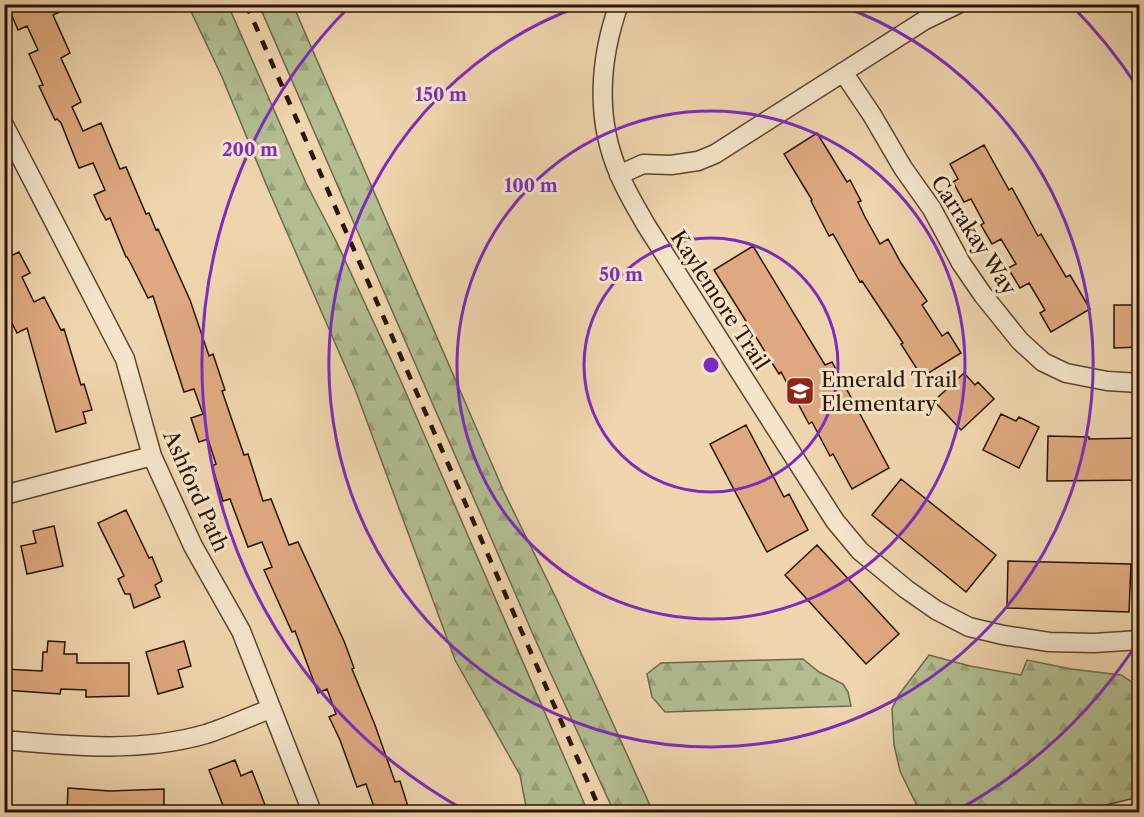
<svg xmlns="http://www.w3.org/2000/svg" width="1144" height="817" viewBox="0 0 1144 817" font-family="'Libre Caslon Text',serif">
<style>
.forest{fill:url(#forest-firs);stroke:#6e6848;stroke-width:1.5}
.building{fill:#dea980;stroke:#291302;stroke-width:1.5}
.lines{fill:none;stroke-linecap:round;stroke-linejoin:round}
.lane-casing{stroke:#5a442d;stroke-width:12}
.street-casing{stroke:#5a442d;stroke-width:21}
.lane{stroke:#f5e4ca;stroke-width:9}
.street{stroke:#f5e4ca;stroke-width:18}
.rail{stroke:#291302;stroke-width:4.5;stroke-dasharray:10 10;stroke-linecap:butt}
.ring{fill:none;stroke:#7b2cbf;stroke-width:3}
.labels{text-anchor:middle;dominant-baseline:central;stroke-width:6;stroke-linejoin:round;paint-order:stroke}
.street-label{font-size:21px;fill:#291302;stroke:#f5e4ca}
.poi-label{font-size:21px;fill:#291302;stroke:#f5e4ca;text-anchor:start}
.centre{fill:#7b2cbf;stroke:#f5e4ca;stroke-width:3}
.ring-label{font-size:18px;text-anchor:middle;font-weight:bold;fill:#7b2cbf;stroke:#f5e4ca;stroke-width:6;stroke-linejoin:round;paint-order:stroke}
</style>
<defs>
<pattern id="forest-firs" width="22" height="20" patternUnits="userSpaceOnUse" patternTransform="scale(1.5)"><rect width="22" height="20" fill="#b2be8f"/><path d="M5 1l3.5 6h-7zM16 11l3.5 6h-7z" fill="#99a27a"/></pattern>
</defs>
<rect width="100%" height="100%" fill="#efd5ad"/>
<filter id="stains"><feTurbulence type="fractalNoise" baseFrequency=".00333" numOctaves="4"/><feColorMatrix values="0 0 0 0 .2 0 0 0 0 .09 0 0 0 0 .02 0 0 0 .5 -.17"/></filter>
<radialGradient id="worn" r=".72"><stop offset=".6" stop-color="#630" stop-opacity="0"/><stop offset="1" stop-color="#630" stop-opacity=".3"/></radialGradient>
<path class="forest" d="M188,5H228L306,183L336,241L400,379L588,812H527L520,775L455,660L355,389L266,184L222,77Z
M259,5H293L504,492L558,602L653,812H614L535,639Z
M929,655L970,666L1021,675L1027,660L1071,669L1121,675L1139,687V812H920L900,771L894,745L892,709L898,696Z
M803,659L819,672L843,684L848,692L851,706L665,712L652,697L647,674L661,663Z"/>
<path class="building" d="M7,4H77L53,15L70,53L61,58L81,102L72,107L83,131L101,123L120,169L126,167L146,214L149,213L156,230L158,229L190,300L209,356L213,354L225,390L222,391L244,455L248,454L263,501L271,499L289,545L298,542L344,641L354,668L352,669L375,725L395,782L400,781L410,813H376L366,784L357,787L340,740L329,717L336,714L327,689L318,693L295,631L292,632L264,570L272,567L262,542L248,547L230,499L223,501L212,466L216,464L208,439L199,442L191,418L203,414L194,389L184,392L153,296L148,298L131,264L127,257H126L110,218L106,220L101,211L94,195L105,190L93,163L79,168L61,123L57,119L55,120L39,86L43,85L29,54L38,50L27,26L18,30Z
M817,133L847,182L850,180L861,201L858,202L865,217L880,244L888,239L901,263L927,301L922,305L942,336L948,332L961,353L922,377L901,344L903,343L862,281L860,282L833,234L829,236L811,201L812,200L784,154Z
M984,145L1009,190L1012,188L1038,236L1041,234L1066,277L1070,275L1090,309L1051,332L1040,313L1045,310L1029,283L1020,288L1008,268L1016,264L1001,239L992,244L981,225L984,223L971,199L964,202L953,182L958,179L950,164Z
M753,246L825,365L832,362L889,468L852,489L833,454L830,456L812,422L809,424L781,372L779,374L714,270Z
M19,252L30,273L22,277L34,302L44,297L61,330L64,329L81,385L84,384L92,410L83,412L86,423L56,432L27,328L17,333L4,308V259Z
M1114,305H1140V347L1114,348Z
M964,373L975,385L978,382L994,399L961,430L934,401Z
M1001,414L1016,421L1019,417L1039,427L1019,468L983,450Z
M746,425L784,497L789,494L808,530L767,552L710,444Z
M1048,436L1089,437V439L1140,438V480L1047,481Z
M901,479L996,555L966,592L872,515Z
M126,510L149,558L152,557L162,581L155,585L160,597L134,608L130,594H125L118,579L124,576L98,523Z
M54,526L63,566L27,574L21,546L36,543L33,531Z
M817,545L899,634L866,664L785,575Z
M1008,561L1131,564L1129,612L1007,608Z
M48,641L65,642L64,654H77V663H129V696L86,697V690L61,689L60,694L4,690V669L42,671L43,652H47Z
M184,641L191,666L178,670L183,687L158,694L146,652Z
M235,760L241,776L252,771L268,813H226L209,770Z
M68,788L110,791L164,789V813H67Z"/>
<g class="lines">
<g class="lane-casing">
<path id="lane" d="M1099,812L1140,802"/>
</g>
<g class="street-casing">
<path id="street" d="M619,4C599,60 595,121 620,176C627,193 637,209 646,225L835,521L860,551L906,589L936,610L969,627L1003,635L1049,642L1094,643L1140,640
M843,72L872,115L903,168L932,209L961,263L983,295L1020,341L1043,362L1066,373L1107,381L1140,383
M4,125L125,359L152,456L193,546L241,631L312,812
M619,175L643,164L671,165L698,161L715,154L925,20L958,4
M4,495L152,456
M4,740C72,746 140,753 206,734C228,727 249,717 270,709"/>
</g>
<use href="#lane" class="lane"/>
<use href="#street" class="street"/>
<path class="rail" d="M246,4L601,812"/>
</g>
<g class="ring">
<circle cx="711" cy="365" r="127"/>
<circle cx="711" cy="365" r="254"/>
<path d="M839 5A382 382 0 1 1 583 5"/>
<path d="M1138 642A509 509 0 0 1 954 812M468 812A509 509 0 0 1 351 5M1071 5A509 509 0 0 1 1138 88"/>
</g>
<defs>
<g id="school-square" transform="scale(1.5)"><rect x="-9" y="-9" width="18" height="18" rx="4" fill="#8f2418" stroke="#f5e4ca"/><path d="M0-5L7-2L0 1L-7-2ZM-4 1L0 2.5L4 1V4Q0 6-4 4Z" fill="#fff"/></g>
</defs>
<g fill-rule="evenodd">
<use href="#school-square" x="800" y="391"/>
</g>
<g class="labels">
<g class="street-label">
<text transform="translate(974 235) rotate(57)">Carrakay Way</text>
<text transform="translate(720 300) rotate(57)">Kaylemore Trail</text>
<text transform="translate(196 491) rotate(66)">Ashford Path</text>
</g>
<g class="poi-label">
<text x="821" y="379">Emerald Trail<tspan x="821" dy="24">Elementary</tspan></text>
</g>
</g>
<circle cx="711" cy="365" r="9" class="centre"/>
<g class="ring-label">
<text x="441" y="101">150 m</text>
<text x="250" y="156">200 m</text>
<text x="531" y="192">100 m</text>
<text x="621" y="281">50 m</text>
</g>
<rect width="1144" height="817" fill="none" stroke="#efd5ad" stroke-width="24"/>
<rect x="6" y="6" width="1132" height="805" fill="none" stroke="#291302" stroke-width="3"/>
<rect x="12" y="12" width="1120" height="793" fill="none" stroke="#291302" stroke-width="1.5"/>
<rect width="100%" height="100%" filter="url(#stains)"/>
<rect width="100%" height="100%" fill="url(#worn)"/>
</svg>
